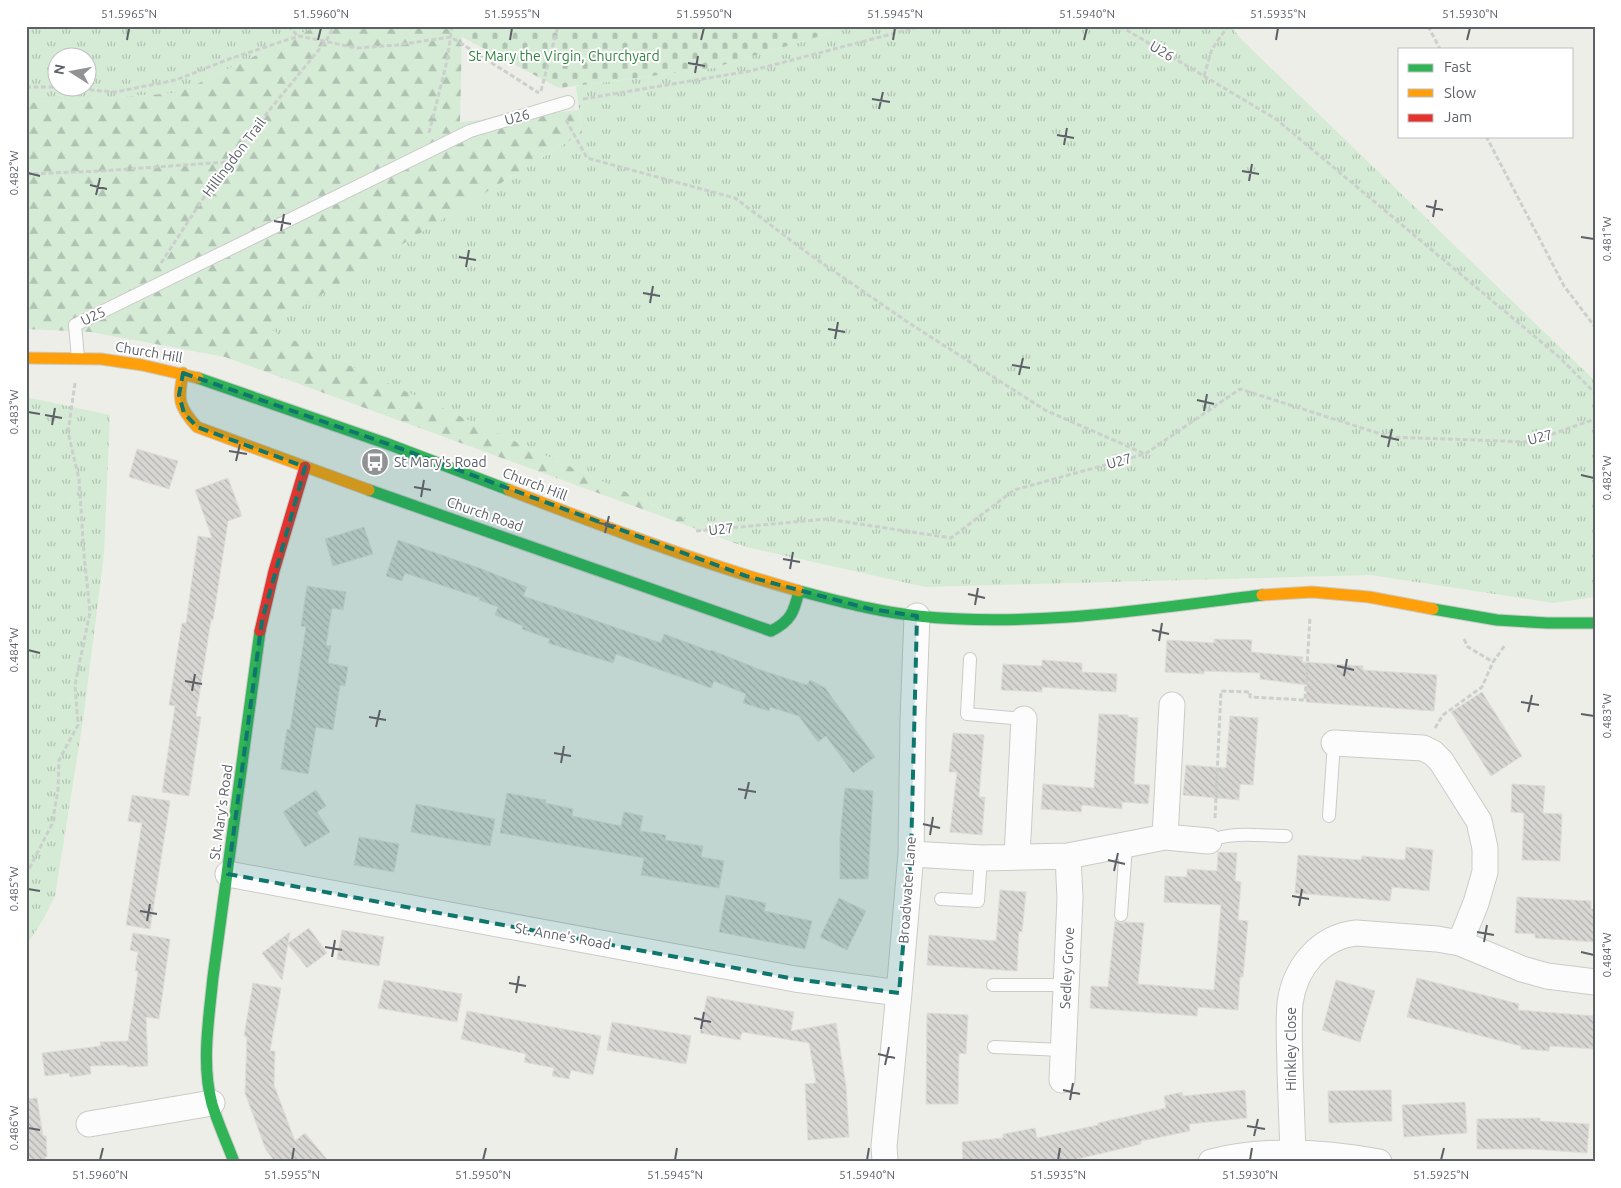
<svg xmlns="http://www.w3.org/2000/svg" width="1621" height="1188" viewBox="0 0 1621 1188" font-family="Ubuntu,sans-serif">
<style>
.grass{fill:url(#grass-tufts);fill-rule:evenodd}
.forest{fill:url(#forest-firs)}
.cemetery{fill:url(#cemetery-stones)}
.building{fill:url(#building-back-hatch);stroke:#deddd8}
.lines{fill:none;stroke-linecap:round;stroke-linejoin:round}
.lane-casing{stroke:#cacbc9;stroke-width:14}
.street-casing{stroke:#cacbc9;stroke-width:27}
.fast-casing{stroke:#cacbca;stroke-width:13}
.slow-casing{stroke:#cacbca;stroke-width:13}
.jam-casing{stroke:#cacbca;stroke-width:13}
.path{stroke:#cbd0cd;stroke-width:3;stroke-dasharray:5 2.5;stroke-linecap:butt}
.lane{stroke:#fcfcfc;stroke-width:12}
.street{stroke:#fcfcfc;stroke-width:25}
.fast{stroke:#30b455;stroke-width:11}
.slow{stroke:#ff9f0a;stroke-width:11}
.jam{stroke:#e5322d;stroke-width:11}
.marked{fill:#0f766e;fill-opacity:0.2;stroke:#0f766e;stroke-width:4;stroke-dasharray:10 6;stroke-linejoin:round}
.ticks{fill:none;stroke:#5d6067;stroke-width:2}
.labels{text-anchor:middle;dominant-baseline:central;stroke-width:4;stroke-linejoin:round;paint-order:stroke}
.street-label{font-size:14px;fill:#5d6067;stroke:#fff}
.park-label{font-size:14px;fill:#30843f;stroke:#fff}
.poi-label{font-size:14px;fill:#5d6067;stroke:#fff;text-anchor:start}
.neatline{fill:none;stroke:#5d6067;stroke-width:2}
.ticks-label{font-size:12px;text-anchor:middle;fill:#5d6067}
</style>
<defs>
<pattern id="grass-tufts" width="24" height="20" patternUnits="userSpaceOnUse" patternTransform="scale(1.25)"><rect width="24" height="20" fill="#d5ebd6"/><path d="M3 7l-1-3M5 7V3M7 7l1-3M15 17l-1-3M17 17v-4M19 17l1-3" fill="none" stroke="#b0c2b1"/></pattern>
<pattern id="forest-firs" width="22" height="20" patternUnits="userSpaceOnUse" patternTransform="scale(1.25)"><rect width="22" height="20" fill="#d5ebd6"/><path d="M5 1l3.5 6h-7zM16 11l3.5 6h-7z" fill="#b0c2b1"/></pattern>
<pattern id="cemetery-stones" width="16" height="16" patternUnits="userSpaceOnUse" patternTransform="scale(1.25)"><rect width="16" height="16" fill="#d5ebd6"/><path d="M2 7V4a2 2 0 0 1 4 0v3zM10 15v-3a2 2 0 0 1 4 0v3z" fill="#b0c2b1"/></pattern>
<pattern id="building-back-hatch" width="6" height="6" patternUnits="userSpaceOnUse" patternTransform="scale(1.25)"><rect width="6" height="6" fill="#d8d7d4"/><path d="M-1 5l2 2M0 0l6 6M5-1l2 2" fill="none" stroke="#b2b2b0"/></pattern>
</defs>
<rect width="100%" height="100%" fill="#eeeee9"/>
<path class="grass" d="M26,26H317L178,93L26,103ZM58,58H88V88H58Z
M854,26H1231L1241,39L1595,381V597L1553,603L1370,575L925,587L746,547L266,328L582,133L576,86L713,68Z
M26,397L110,415L104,554L83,721L55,896L44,918L26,946Z"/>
<path class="forest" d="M317,26H464L462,37L460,122L579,110L582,133L267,328L746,547L225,357L91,332L26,329V103L178,93Z"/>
<path class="cemetery" d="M464,26H854L713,68L559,88L462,37Z"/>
<path class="building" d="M137,449L178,461L169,489L129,477Z
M228,478L242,516L228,521L213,620H211L196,716L201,717L189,796L162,792L175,706L169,705L182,623H186L198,536L212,538L195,490Z
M364,527L373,554L333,566L325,539Z
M398,540L482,569L527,587L523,596L661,643L664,634L710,651L711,650L761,670L807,685L810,680L825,688L875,757L853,773L826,736L818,742L799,716L770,707L769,711L743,703L746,694L714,681L711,688L616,654L613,663L548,643L550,639L522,629L523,626L495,615L498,607L479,600L480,598L405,573L402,581L386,576Z
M307,586L346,592L343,610L332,608L326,645L331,646L328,663L348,667L345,686L340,685L333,730L316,727L308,774L281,769L287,729L290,730L306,627L301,626Z
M1214,639L1252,640L1251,652L1303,657L1302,662L1363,666V670L1437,675L1434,711L1306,702L1307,685L1260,679V673L1204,671V674L1165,672L1167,640L1214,643Z
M1042,660L1082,663V672L1117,674L1116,692L1042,687V692L1001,690L1003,664L1042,666Z
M1482,692L1522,756L1491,776L1451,712Z
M1099,714L1128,715V717L1138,718L1134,784L1150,785L1148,804L1122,802V809L1082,805L1081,812L1041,809L1043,784L1094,788Z
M1230,716L1258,718L1253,785L1240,784L1239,800L1183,795L1186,765L1226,768Z
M953,733L984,735L979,797H985L982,835L950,832L957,772H949Z
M1512,784L1545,786L1543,813L1562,814L1560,861L1522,860L1524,813L1511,812Z
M845,788L873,791L868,879H840V838Z
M316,790L326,806L317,812L330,832L305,847L283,812Z
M507,793L546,800L545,803L573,809L572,816L621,826L624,812L643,816L640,831L666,835L665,840L703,846L701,857L724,861L719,888L641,875L644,858L500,833Z
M132,795L170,801L150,929L126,925L142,823L128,821Z
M416,804L495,819L490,846L411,832Z
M359,837L399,844L394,872L354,865Z
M1406,847L1433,850L1429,891L1392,887L1390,901L1295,893L1298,855L1361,860L1362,856L1405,860Z
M1218,852L1237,853L1235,881L1241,882L1238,920L1248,921L1243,977H1240L1238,1010L1198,1007L1197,1016L1090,1008L1091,986L1108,987L1115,921L1120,923L1125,922L1144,923L1138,984L1214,990L1221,905L1164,902L1165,876L1187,877V869L1217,871Z
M1000,890L1026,892L1022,932L1019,931L1017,971L927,965L929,935L996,941Z
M726,895L766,903L764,911L812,921L805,949L719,932Z
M1517,897L1591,901V909H1595V942L1535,938V934L1515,933Z
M839,898L866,911L847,950L820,937Z
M309,928L327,953L307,968L288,944L282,980L262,953L290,932L288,943Z
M342,930L384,937L379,966L337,959Z
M133,933L170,939L159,1019L146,1017L148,1066L127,1067V1065L90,1066L91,1074L70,1077L69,1073L45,1076L42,1053L101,1046L100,1042L128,1041L138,971H135L138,952L130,950Z
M1417,978L1519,1004L1518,1010L1595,1016V1049L1550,1046L1549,1051L1521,1049V1046L1407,1017Z
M384,980L462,994L457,1022L378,1008Z
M1336,980L1375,991L1360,1042L1322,1030Z
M253,983L281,988L270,1051H275L274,1085L295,1141L305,1133L329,1162H270L273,1159L266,1150L245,1093L247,1037L244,1036Z
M707,996L794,1012L791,1031L836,1023L846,1086L849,1137L808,1140L805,1084L816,1083L809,1043L742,1032L740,1040L700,1033Z
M467,1011L601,1036L593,1075L571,1070L569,1079L552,1076L554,1068L524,1062L526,1054L461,1039Z
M927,1013L968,1015L966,1054L959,1053L958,1104H926Z
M612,1022L691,1036L686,1064L607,1050Z
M1245,1090L1247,1118L1189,1124L1190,1131L1141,1141V1144L1065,1162H963L962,1142L1003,1138V1134L1035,1128L1037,1138L1098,1125V1123L1166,1108L1164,1096L1182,1092L1183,1096Z
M1391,1090L1392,1121L1329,1123L1328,1091Z
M37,1098L43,1136H46L47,1157H45V1162H26V1099Z
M1465,1102L1467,1133L1404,1137L1402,1105Z
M1540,1118V1121L1589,1124L1587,1153L1532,1149H1477V1119Z"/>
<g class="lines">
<g class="lane-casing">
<path id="lane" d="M78,358L75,325L470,131L568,102
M970,659L967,714L1024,719
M1329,816L1334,743
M1209,841C1233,831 1260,836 1286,836
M941,899L978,901L981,858
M1121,915L1126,846
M993,985H1066
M994,1047L1063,1050"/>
</g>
<g class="street-casing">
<path id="street" d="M1334,743L1423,748L1433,753L1441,761L1479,821L1485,848V872L1476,903L1460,943
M1165,837L1172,705
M911,854L981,858L1068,856L1165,837L1209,841
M1017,857L1024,719
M228,874L795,979L899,993
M1062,1080L1070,898L1068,856
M89,1124L212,1103
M1293,1153C1292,1126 1291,1099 1290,1072C1290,1049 1288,1026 1290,1003C1295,967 1320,937 1356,933L1437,939L1460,943L1522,969L1547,976L1595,982
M885,1162L884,1146L899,993L911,854L913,720L917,616
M1211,1162C1265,1148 1324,1152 1379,1162"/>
</g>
<g class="fast-casing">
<path id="fast" d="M198,378L388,444L509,490
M369,490L771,631C791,621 794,612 799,591
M799,591C839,601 878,612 918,616C1033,628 1149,609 1262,595
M1433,609L1497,620L1547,623H1595
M234,1162C227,1143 218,1124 212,1104C201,1064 209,1018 213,977L260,631"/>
</g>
<g class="slow-casing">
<path id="slow" d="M26,358L101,359L142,365L198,378
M183,373C178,400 178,406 197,427L369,490
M509,490C605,527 700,563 799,591
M1262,595L1312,592L1369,597L1433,609"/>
</g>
<g class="jam-casing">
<path id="jam" d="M260,631L274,571L305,467"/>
</g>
<path class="path" d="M288,26L298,36
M1120,26L1276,119L1558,356L1595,393
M1428,26L1440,49
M1204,76L1212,49L1228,26
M26,87H58
M67,88L115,92L176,80L229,59L299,36L357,48L397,45L451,37L539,93
M541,91L558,26
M583,99L750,71L922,26
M566,120L587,158L735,198L809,254L909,323L1045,410L1145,454
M429,133L447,61L452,26
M1486,136L1564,286L1595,327
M26,174L101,171L226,162
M161,263L227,162L326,41L334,26
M696,531L827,519L951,538L1014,490L1145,454L1240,389L1390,437L1530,442L1595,419
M1464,639L1468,647L1493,662
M1435,728L1443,715L1482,687L1493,662L1505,645
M1215,818L1221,691L1250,692V697L1305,700L1310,617
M26,875L52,824L58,790L59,760L78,725L75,685L90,612L84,555L79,479L68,432L75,383"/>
<use href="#lane" class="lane"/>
<use href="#street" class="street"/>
<use href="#fast" class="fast"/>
<use href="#slow" class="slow"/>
<use href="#jam" class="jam"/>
</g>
<path class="marked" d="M183,373L388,444L746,576L870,609L917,616L911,854L899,993L795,979L228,874L262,620L305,467L197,427L184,413L179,395Z"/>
<path class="ticks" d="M127,40L129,28M318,40L321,28M510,40L512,28M701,40L704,28M893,40L895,28M1084,40L1087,28M1276,40L1278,28M1467,40L1470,28M688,63L705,66M695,73L698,56M872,99L890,102M879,109L883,92M1057,135L1074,138M1064,145L1067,128M1242,171L1259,174M28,173L40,176M1249,181L1252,164M90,185L107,189M96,195L100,178M1426,206L1443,210M1433,217L1436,200M274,221L291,224M281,231L284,214M1581,237L1594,239M459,257L476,260M466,267L469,250M643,293L660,296M650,303L653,286M828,329L845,332M835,339L838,322M1012,365L1030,368M1019,375L1023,358M1197,400L1214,404M1204,411L1207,394M28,412L40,414M45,415L62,418M52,425L55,408M1381,436L1399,440M1388,447L1392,429M229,451L247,454M236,461L240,444M1581,475L1594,478M414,487L431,490M421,497L424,480M599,523L616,526M605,533L609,516M783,559L800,562M790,569L793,552M968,594L985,598M975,605L978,588M1152,630L1169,634M1159,641L1162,623M28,650L40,653M1337,666L1354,670M1344,676L1347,659M185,681L202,684M192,691L195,674M1521,702L1539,705M1528,712L1532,695M1581,714L1594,716M369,717L386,720M376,727L380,710M554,753L571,756M561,763L564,746M738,789L756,792M745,799L749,782M923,824L940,828M930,835L933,817M1108,860L1125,864M1114,871L1118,853M28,889L40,891M1292,896L1309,899M1299,906L1302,889M140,911L157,914M147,921L150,904M1477,932L1494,935M1484,942L1487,925M325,947L342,950M1581,952L1594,955M332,957L335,940M509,983L526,986M516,993L519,976M694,1018L711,1022M701,1029L704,1012M878,1054L895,1058M885,1065L889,1047M1063,1090L1080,1094M1070,1100L1073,1083M1247,1126L1265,1129M28,1128L40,1130M1254,1136L1258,1119M100,1160L103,1148M292,1160L294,1148M483,1160L486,1148M675,1160L677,1148M867,1160L869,1148M1058,1160L1060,1148M1250,1160L1252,1148M1441,1160L1444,1148"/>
<defs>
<g id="bus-disc" transform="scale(1.4375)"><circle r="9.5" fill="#909294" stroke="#fff"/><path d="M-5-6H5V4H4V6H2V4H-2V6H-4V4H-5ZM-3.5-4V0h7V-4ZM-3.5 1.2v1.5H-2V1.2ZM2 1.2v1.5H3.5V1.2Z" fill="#fff"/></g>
</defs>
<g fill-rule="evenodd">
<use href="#bus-disc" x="375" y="462"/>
</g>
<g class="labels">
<g class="street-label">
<text transform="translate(1162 51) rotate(31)">U26</text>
<text transform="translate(517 117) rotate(-16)">U26</text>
<text transform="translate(234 157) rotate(-53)">Hillingdon Trail</text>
<text transform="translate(93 316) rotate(-26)">U25</text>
<text transform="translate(149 352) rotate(10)">Church Hill</text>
<text transform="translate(1540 437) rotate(-14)">U27</text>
<text transform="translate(1119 461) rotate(-15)">U27</text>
<text transform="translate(535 484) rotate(21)">Church Hill</text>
<text transform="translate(485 514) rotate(19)">Church Road</text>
<text transform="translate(721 529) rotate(-6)">U27</text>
<text transform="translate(221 812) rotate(-82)">St. Mary's Road</text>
<text transform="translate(907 890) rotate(-86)">Broadwater Lane</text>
<text transform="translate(563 936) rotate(10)">St. Anne's Road</text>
<text transform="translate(1067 968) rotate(-87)">Sedley Grove</text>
<text transform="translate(1291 1049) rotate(-90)">Hinkley Close</text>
</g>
<g class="park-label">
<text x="564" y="56">St Mary the Virgin, Churchyard</text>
</g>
<g class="poi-label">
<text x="394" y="462">St Mary's Road</text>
</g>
</g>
<rect width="1621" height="1188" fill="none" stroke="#ffffff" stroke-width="55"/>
<rect x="1398" y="48" width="175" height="90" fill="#ffffff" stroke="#bebfc2"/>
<rect x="1408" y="64" width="25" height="8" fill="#30b455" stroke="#bebfc2"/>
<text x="1444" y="72" font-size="15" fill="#5d6067">Fast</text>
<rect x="1408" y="89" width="25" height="8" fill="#ff9f0a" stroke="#bebfc2"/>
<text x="1444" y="98" font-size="15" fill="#5d6067">Slow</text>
<rect x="1408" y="114" width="25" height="8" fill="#e5322d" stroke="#bebfc2"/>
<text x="1444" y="122" font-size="15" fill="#5d6067">Jam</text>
<g transform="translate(72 72) rotate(281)"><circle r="24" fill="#ffffff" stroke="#bebfc2"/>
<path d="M0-4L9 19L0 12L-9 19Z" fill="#909294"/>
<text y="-8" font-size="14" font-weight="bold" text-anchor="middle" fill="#5d6067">N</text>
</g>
<rect x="28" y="28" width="1566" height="1132" class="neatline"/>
<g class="ticks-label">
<text x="129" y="18">51.5965°N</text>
<text x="321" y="18">51.5960°N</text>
<text x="512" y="18">51.5955°N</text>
<text x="704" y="18">51.5950°N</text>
<text x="895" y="18">51.5945°N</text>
<text x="1087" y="18">51.5940°N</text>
<text x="1278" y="18">51.5935°N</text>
<text x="1470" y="18">51.5930°N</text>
<text transform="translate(14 173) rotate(-90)" y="4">0.482°W</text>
<text transform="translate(1607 239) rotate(-90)" y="4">0.481°W</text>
<text transform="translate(14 412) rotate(-90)" y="4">0.483°W</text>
<text transform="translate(1607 478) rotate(-90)" y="4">0.482°W</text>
<text transform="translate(14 650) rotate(-90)" y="4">0.484°W</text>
<text transform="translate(1607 716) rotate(-90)" y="4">0.483°W</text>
<text transform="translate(14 889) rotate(-90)" y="4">0.485°W</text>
<text transform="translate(1607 955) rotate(-90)" y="4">0.484°W</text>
<text transform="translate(14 1128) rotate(-90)" y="4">0.486°W</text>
<text x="100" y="1179">51.5960°N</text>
<text x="292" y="1179">51.5955°N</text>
<text x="483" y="1179">51.5950°N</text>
<text x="675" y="1179">51.5945°N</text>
<text x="867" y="1179">51.5940°N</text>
<text x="1058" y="1179">51.5935°N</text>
<text x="1250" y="1179">51.5930°N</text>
<text x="1441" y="1179">51.5925°N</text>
</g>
</svg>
